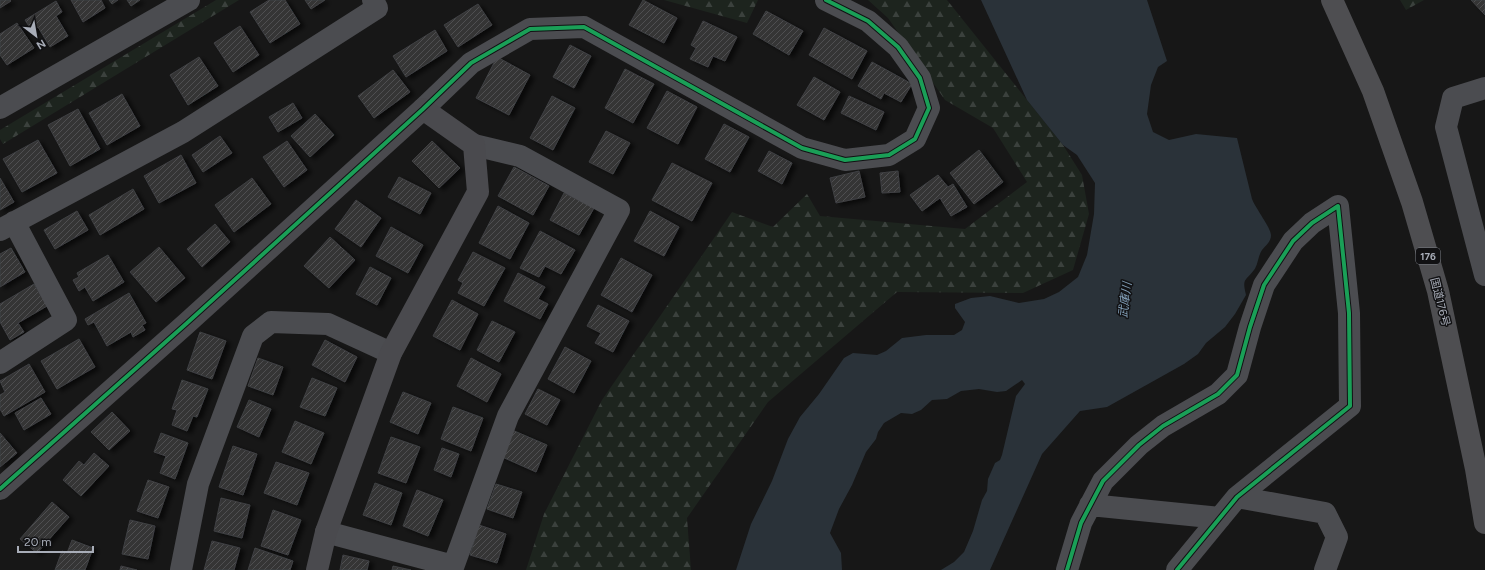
<svg xmlns="http://www.w3.org/2000/svg" width="1485" height="570" viewBox="0 0 1485 570" font-family="Figtree,'Noto Sans JP',sans-serif">
<style>
.forest{fill:url(#forest-firs)}
.water{fill:#2a3239}
.building{fill:url(#building-hatch);stroke:#3f4043;filter:url(#shadow)}
.lines{fill:none;stroke-linecap:round;stroke-linejoin:round}
.street{stroke:#4b4c50;stroke-width:22}
.secondary{stroke:#4a4a4e;stroke-width:22}
.highway{stroke:#4e4e51;stroke-width:22}
.cycleway-casing{stroke:#111113;stroke-width:6}
.cycleway{stroke:#1a9f57;stroke-width:4}
.labels{text-anchor:middle;dominant-baseline:central;stroke-width:3;stroke-linejoin:round;paint-order:stroke}
.shield{fill:#111113;stroke:#7b7e86;stroke-width:1}
.shield-label{font-size:10px;font-weight:bold;fill:#a8adb8}
.street-label{font-size:11px;fill:#a8adb8;stroke:#111113}
.water-label{font-size:12px;font-style:italic;fill:#7f9bb3;stroke:#111113}
</style>
<defs>
<pattern id="forest-firs" width="22" height="20" patternUnits="userSpaceOnUse"><rect width="22" height="20" fill="#1d241e"/><path d="M5 1l3.5 6h-7zM16 11l3.5 6h-7z" fill="#3b413d"/></pattern>
<pattern id="building-hatch" width="6" height="6" patternUnits="userSpaceOnUse"><rect width="6" height="6" fill="#353536"/><path d="M-1 1l2-2M0 6l6-6M5 7l2-2" fill="none" stroke="#4f5051"/></pattern>
<filter id="shadow"><feDropShadow dx="4.5" dy="2.5" stdDeviation="2" flood-color="#0009"/></filter>
</defs>
<rect width="100%" height="100%" fill="#171717"/>
<path class="forest" d="M216,0H239L3,144L0,139V130Z
M664,0H758L747,23Z
M868,0H947L1063,145L1082,175L1089,214L1073,270L1023,293L897,292L768,402L687,518L691,570H526L544,514L602,400L732,212L773,227L807,194L820,216L965,229L1027,182L993,128L945,100L888,18Z
M1400,0H1424L1406,10Z"/>
<path class="water" d="M981,0H1147L1167,61L1158,67L1151,85L1147,114L1153,132L1169,140L1196,134L1237,138L1252,199C1256,209 1271,228 1271,235C1271,242 1266,245 1262,250C1258,256 1258,265 1254,270C1245,282 1242,278 1246,295L1235,314L1225,327L1206,343L1198,354L1184,364L1107,407L1080,411L1042,454L990,570H941L954,562L964,552L973,531L982,500L987,491L988,479L995,463L1000,460L1002,455L1016,396L1025,384L1022,380L1006,391L997,392L979,389L961,391L947,399L932,400L921,410L912,414L901,413L884,423L878,432L876,439L866,452L852,485L839,509L830,533L841,553L842,570H736L751,524L772,481L788,439L800,417L819,394L844,358L853,353L877,355L886,351L902,338L926,335H954L962,330L965,322L955,308V304L971,298L990,296L1019,303L1044,299L1059,292L1078,277L1087,255L1094,214L1095,183L1077,155L1063,145L1027,100Z"/>
<path class="building" d="M0,0H10L11,1L0,8Z
M71,0H101L105,8L83,22Z
M109,0H118L112,4Z
M127,0H140L131,6Z
M269,0H285L300,24L270,43L250,12Z
M305,0H325L311,9Z
M643,0L677,18L664,43L629,25Z
M1471,0H1485V15Z
M56,1L62,12L56,16L68,36L50,47L38,27L32,31L25,20Z
M478,4L492,25L458,47L444,25Z
M766,11L803,31L789,55L753,34Z
M703,21L737,37L725,61L713,56L708,67L690,59L696,48L691,45Z
M17,23L34,48L7,65L0,55V34Z
M240,26L259,55L233,72L214,43Z
M824,28L867,51L852,79L809,55Z
M435,30L447,51L406,77L393,56Z
M570,45L591,56L574,88L553,77Z
M199,57L218,86L188,105L170,75Z
M497,57L530,75L509,115L476,98Z
M872,62L912,84L901,102L884,93L881,99L858,86Z
M625,69L654,84L633,123L605,108Z
M393,70L410,92L374,118L358,96Z
M814,77L840,92L824,120L797,105Z
M667,91L697,107L678,144L647,128Z
M122,94L140,126L107,145L89,113Z
M552,96L575,108L553,150L530,138Z
M849,96L884,112L876,130L841,113Z
M293,103L302,118L278,132L269,117Z
M78,109L100,149L70,166L48,125Z
M315,114L334,135L310,157L291,136Z
M724,124L749,137L730,172L705,159Z
M606,131L630,143L613,174L589,162Z
M220,136L232,153L203,172L192,155Z
M38,140L57,173L22,192L3,159Z
M287,141L307,170L284,187L263,157Z
M432,141L460,168L439,188L412,161Z
M979,150L1003,182L974,204L950,173Z
M769,151L792,163L782,184L758,171Z
M181,155L196,183L159,203L144,176Z
M672,163L712,183L692,221L652,200Z
M514,167L549,186L533,215L498,196Z
M859,171L865,197L836,203L830,178Z
M898,171L900,192L882,193L880,173Z
M938,175L948,187L953,184L967,207L951,216L940,198L922,211L910,195Z
M399,177L431,193L420,214L388,197Z
M0,178L14,202L0,210Z
M252,178L271,204L234,232L215,205Z
M133,189L144,209L100,235L89,215Z
M564,193L594,208L579,235L550,220Z
M356,200L381,218L361,247L335,229Z
M498,206L529,223L510,259L479,243Z
M77,211L88,230L55,249L44,230Z
M650,211L679,227L664,256L634,241Z
M215,224L230,242L202,267L187,249Z
M391,227L423,245L408,273L376,256Z
M540,231L575,250L561,274L545,266L539,277L520,268Z
M330,237L355,260L329,288L304,266Z
M159,247L185,278L156,302L130,272Z
M11,248L25,272L0,287V254Z
M473,252L505,268L484,306L458,293L463,283L458,280Z
M108,255L124,282L93,301L85,287L79,291L73,280L79,277L77,273Z
M621,258L652,275L632,312L601,295Z
M370,267L391,278L377,305L356,294Z
M518,273L545,287L538,299L548,304L540,319L504,301Z
M34,284L47,306L18,323L24,332L10,340L0,322V304Z
M129,293L146,323L142,325L145,330L133,337L131,332L107,346L94,322L88,325L85,319Z
M452,300L478,314L460,350L433,336Z
M598,305L629,321L613,352L595,343L601,333L587,326Z
M492,321L515,332L499,362L477,350Z
M200,332L226,341L212,379L187,370Z
M79,339L95,367L57,389L41,361Z
M325,340L357,357L345,382L312,365Z
M565,347L591,361L574,393L548,379Z
M258,358L283,367L273,395L248,386Z
M471,358L501,374L487,402L457,386Z
M29,364L45,392L4,416L0,409V395L5,392L0,381Z
M312,378L337,388L325,416L300,407Z
M182,380L208,389L197,417L193,416L187,431L172,425L177,410L172,409Z
M538,389L560,400L547,425L525,414Z
M403,392L431,403L418,434L390,422Z
M41,398L51,414L24,430L15,413Z
M249,400L271,409L259,437L237,427Z
M453,407L483,418L471,451L441,439Z
M112,412L130,431L109,450L91,432Z
M295,421L324,433L311,464L282,452Z
M512,430L547,445L536,472L500,456Z
M0,433L17,453L0,467Z
M161,433L188,443L175,479L160,473L166,456L154,452Z
M391,437L420,447L406,483L378,473Z
M233,446L257,454L243,495L219,487Z
M442,448L459,454L451,477L434,470Z
M94,453L109,466L81,496L63,480L79,461L84,465Z
M276,462L309,473L297,505L264,493Z
M148,480L169,487L158,518L137,511Z
M375,483L402,493L391,525L363,515Z
M496,484L522,492L513,518L487,509Z
M417,490L443,500L428,536L403,526Z
M221,498L250,505L242,538L214,531Z
M52,502L69,517L37,553L20,539Z
M273,510L301,520L288,555L261,546Z
M130,520L155,526L148,559L122,554Z
M479,525L506,534L497,563L470,555Z
M72,540L93,548L85,570H55L62,551L67,553Z
M212,541L240,548L234,570H204Z
M255,548L293,561L290,570H248Z
M343,555L369,561L367,570H340Z
M121,566L137,570H120Z
M393,566L411,570H392Z"/>
<g class="lines">
<path class="street" d="M1485,88L1453,98L1446,127L1485,275
M0,108L189,0
M423,109L471,63L530,29L584,27L802,148L845,160L889,155L915,139L929,108L920,78L898,47L868,21L826,0
M0,230L183,132L377,8L373,0
M0,363L66,320L14,222
M1237,497L1325,513L1337,537L1325,570
M1090,505L1220,518
M326,532L453,566
M181,570L198,484L253,336L271,322L328,324L391,353
M452,570L508,416L619,210L520,156L474,145
M1067,570L1081,523L1103,481L1139,445L1163,426L1218,394L1237,375L1250,327L1264,285L1293,241L1312,223L1338,206L1349,313L1350,406L1237,497L1177,570"/>
<path class="secondary" d="M0,489L187,323L423,109L474,145L478,192L391,353L326,532L317,570"/>
<path class="highway" d="M1332,0L1373,91L1412,202L1438,291L1476,469L1485,523"/>
<g class="cycleway-casing">
<path id="cycleway" d="M0,489L187,323L423,109L471,63L530,29L584,27L802,148L845,160L889,155L915,139L929,108L920,78L898,47L868,21L826,0
M1067,570L1081,523L1103,481L1139,445L1163,426L1218,394L1237,375L1250,327L1264,285L1293,241L1312,223L1338,206L1349,313L1350,406L1237,497L1177,570"/>
</g>
<use href="#cycleway" class="cycleway"/>
</g>
<g class="labels">
<rect class="shield" x="1416" y="248" width="24" height="16" rx="3"/>
<g class="shield-label">
<text x="1428" y="256">176</text>
</g>
<g class="street-label">
<text transform="translate(1440 302) rotate(76)">国道176号</text>
</g>
<g class="water-label">
<text transform="translate(1125 300) rotate(-83)">武庫川</text>
</g>
</g>
<g transform="translate(36 36) rotate(149)" stroke="#111113" stroke-width="3" paint-order="stroke">
<path d="M0-3L7 15L0 10L-7 15Z" fill="#a8adb8"/>
<text y="-6" font-size="11" font-weight="bold" text-anchor="middle" fill="#a8adb8">N</text>
</g>
<path d="M18 546v6h75v-6" fill="none" stroke="#a8adb8" stroke-width="2"/>
<text x="24" y="546" font-size="12" fill="#a8adb8" stroke="#111113" stroke-width="3" paint-order="stroke">20 m</text>
</svg>
